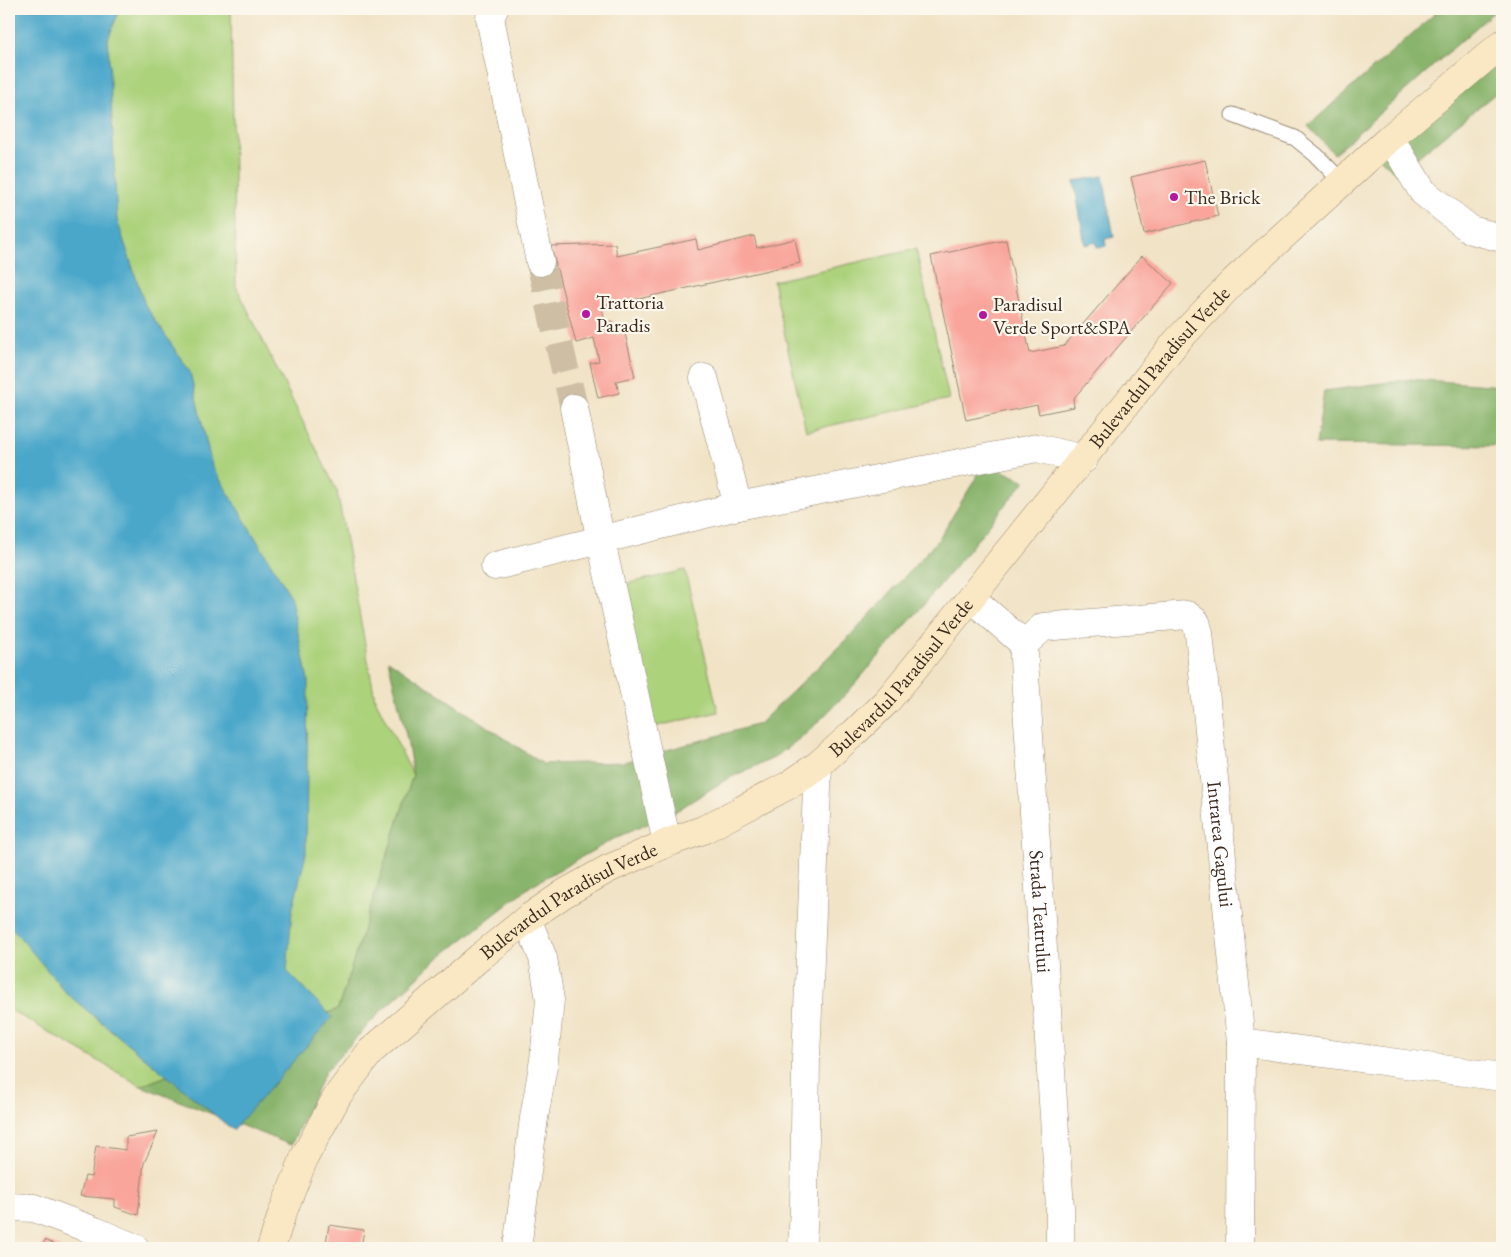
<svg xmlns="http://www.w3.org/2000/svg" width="1511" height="1257" viewBox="0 0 1511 1257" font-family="'EB Garamond',serif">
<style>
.green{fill:#acd27c;stroke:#747e4d}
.forest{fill:#89b46c;stroke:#626f45}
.water{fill:#4ca7ca;stroke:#446874}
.building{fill:#f9a59b}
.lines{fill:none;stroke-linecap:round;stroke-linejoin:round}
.street-tunnel{stroke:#cdbea4;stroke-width:28;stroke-dasharray:28 14;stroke-linecap:butt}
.lane-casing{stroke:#968672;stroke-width:17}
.street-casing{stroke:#968672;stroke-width:29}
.secondary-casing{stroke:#968672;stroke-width:29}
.lane{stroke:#fff;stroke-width:15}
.street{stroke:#fff;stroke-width:28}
.secondary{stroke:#fae7c3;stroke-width:28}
.poi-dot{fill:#b5179e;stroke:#fbf7ec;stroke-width:2}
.labels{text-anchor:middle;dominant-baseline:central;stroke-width:4.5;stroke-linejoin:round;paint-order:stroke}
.poi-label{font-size:20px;fill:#3b2a1e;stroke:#fbf7ec;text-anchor:start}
.street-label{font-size:20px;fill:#3b2a1e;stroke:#fbf7ec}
</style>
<rect width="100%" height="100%" fill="#fbf7ec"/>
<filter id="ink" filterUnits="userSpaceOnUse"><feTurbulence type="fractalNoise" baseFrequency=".02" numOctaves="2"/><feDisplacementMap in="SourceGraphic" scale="10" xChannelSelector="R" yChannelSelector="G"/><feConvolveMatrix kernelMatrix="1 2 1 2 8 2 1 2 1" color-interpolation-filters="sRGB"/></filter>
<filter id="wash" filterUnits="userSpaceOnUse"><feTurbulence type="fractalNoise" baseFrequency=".0096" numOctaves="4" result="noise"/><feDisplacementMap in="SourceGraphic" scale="20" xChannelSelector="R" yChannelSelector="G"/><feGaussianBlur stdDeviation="1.12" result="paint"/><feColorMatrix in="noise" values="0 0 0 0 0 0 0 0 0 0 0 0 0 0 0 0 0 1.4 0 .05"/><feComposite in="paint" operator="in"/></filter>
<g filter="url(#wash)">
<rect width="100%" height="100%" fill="#f1e3c6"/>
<path class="green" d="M9,9H231L236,286L337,491L375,699L413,775L338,1009L141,1086L9,1009Z
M916,249L949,399L806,431L773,281Z
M685,570L718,712L649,728L617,586Z"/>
<path class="forest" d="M1440,9H1497L1334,154L1308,126Z
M1502,50V88L1397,174L1373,152Z
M1411,379L1502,386V446L1316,444L1324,391Z
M985,463L1025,481L927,601L846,694L808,732L774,758L727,779L673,813L617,837L532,885L440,957L380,1012L325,1072L291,1145L141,1086L338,1009L413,775L407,739L388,660L543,764L625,762L759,724L856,630L938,540Z"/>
<path class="water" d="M9,9H120L108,39L117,220L145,305L190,372L212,466L290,595L308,680L306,854L292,911L287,971L332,1017L233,1130L67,994L9,924Z
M1103,176L1114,237L1105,239L1106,246L1097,247L1095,242L1085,245L1074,181Z"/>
<g id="blocks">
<path class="building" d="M1205,160L1218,216L1144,234L1131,177Z
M754,236L757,248L795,239L800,263L602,307L605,322L613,321L616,335L625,333L635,377L616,381L619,393L598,398L590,363L599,361L594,338L576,343L551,246L615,244L617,256L696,239L698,250Z
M1006,240L1030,353L1064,346L1142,256L1173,283L1073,399L1074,407L1039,414L1037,405L966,420L931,256Z
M158,1132L144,1163L138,1215L115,1207V1199L80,1196L85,1176L91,1177L96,1146L126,1150V1137Z
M329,1225L364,1230L361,1248H325Z
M45,1240L62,1248H41Z"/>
</g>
</g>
<g filter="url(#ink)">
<use href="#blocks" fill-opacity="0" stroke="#968672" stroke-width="1"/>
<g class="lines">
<path class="street-tunnel" d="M540,262L574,408"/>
<g class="lane-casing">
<path id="lane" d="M1233,115L1295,138L1316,155L1342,182"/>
</g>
<g class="street-casing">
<g id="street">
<path d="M494,9L490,18L540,262"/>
<path d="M1390,138L1423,192L1471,230L1502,238"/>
<path d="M704,378L738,506"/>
<path d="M574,408L601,541L667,843"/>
<path d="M495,566L738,506L1037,448L1084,459"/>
<path d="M971,598L1024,644"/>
<path id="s1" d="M1024,644L1043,627L1187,615L1196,622L1199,633L1241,1042L1240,1248"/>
<path id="s2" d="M1024,644V660L1060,1208V1248"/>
<path d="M1241,1042L1502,1077"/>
<path d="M9,1207L34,1208L95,1231L135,1248"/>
<path d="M517,1248L534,1118L544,1060L550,1000L543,958L527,919"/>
<path d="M802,1248L804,1206L806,1058L818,765"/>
</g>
</g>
<g class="secondary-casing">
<g id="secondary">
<path id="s3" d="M271,1248L282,1214L305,1156L338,1095L371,1051L480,957L527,919L565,893L608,869L667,843L703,830L789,785L818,765L854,733L887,701L916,666L1176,342L1234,281L1390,138L1502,44"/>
</g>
</g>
<use href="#lane" class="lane"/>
<use href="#street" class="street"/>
<use href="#secondary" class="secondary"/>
</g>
</g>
<g class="poi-dot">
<circle cx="1174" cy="197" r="5"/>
<circle cx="586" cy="314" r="5"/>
<circle cx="983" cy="315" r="5"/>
</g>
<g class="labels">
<g class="poi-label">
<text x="1184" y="197">The Brick</text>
<text x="596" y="302">Trattoria<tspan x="596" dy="23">Paradis</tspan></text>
<text x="993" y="304">Paradisul<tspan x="993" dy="23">Verde Sport&amp;SPA</tspan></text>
</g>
<g class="street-label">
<text stroke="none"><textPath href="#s3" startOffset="1282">Bulevardul Paradisul Verde</textPath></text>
<text stroke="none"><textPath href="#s3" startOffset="878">Bulevardul Paradisul Verde</textPath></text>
<text stroke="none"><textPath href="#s1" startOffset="405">Intrarea Gagului</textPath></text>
<text stroke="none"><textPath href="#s3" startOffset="472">Bulevardul Paradisul Verde</textPath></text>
<text stroke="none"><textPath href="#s2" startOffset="268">Strada Teatrului</textPath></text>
</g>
</g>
<rect width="1511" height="1257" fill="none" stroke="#fbf7ec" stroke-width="30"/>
</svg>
